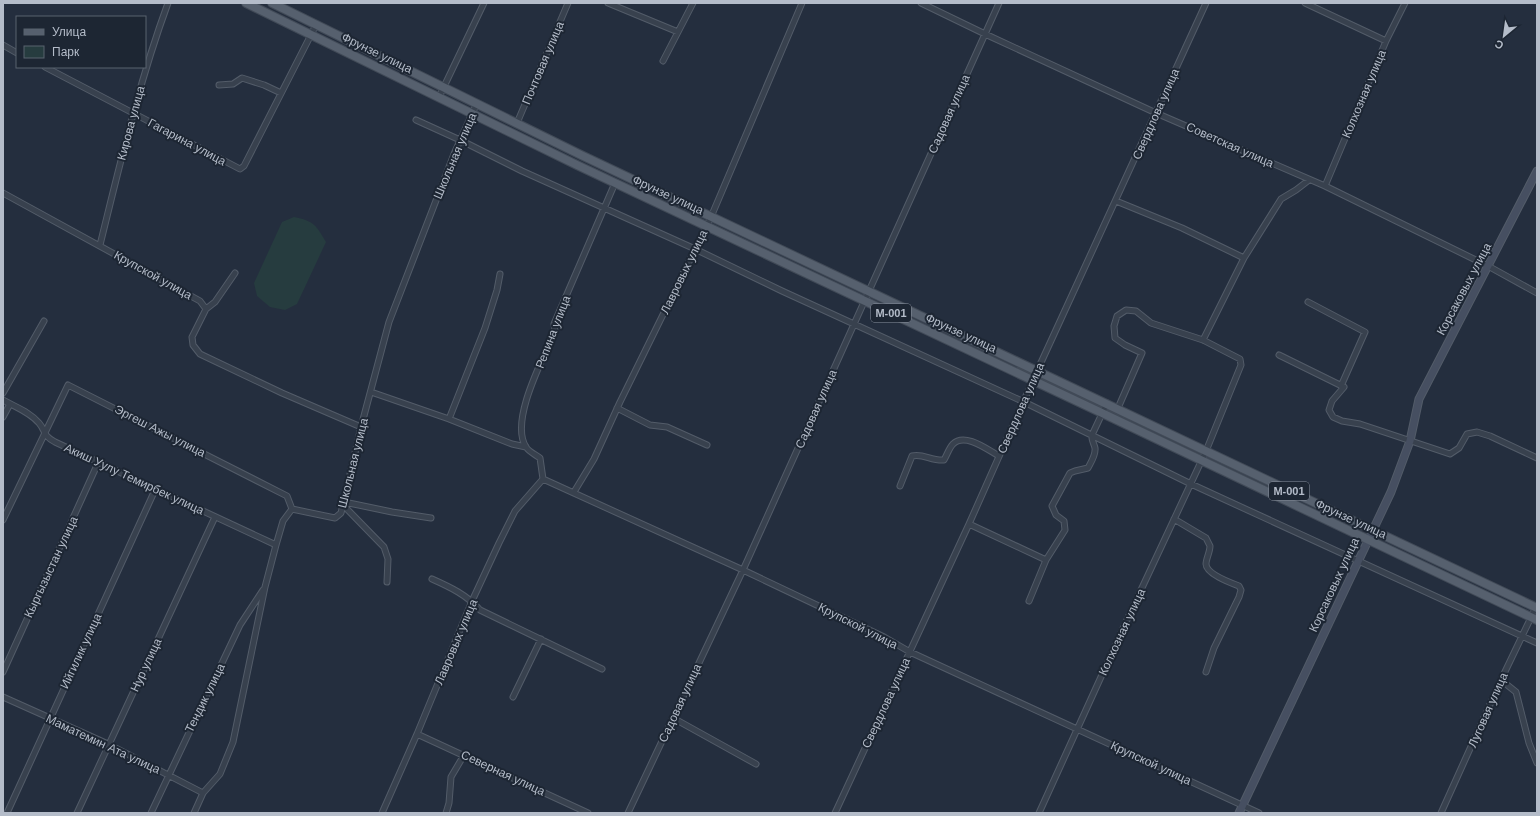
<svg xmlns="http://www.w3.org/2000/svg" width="1540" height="816" viewBox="0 0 1540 816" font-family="Helvetica,sans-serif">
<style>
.park{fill:#263c3f}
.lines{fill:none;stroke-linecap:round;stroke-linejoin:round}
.street-casing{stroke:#535c69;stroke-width:7}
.secondary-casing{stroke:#535c69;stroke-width:9}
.primary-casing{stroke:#414a57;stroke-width:10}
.street{stroke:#38414e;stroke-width:5}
.secondary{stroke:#464f61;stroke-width:7}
.primary{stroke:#56606e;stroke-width:8}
.labels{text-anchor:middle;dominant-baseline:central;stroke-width:4;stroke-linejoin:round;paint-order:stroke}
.shield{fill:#1d2633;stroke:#878f9c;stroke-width:1}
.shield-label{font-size:11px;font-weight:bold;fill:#b4bcc9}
.street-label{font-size:12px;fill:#b4bcc9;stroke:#1d2633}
</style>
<rect width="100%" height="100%" fill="#242e3e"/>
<path class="park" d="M294,217C314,221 316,225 326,242L297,304L285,310L270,307L257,296L254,283L282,222Z"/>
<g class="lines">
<g class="street-casing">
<path id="street" d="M608,3L678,32
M921,3L985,34L1156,113L1325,186L1488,266L1537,293
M1305,3L1386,41
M3,45L17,53
M663,61L693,3
M45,67L240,169L244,166L316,25
M219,85L233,84L242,78L264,85L281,93
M439,97L484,3
M416,120L460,140L522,171L695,249L782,291L1024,402L1191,484L1537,643
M517,123L568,3
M1325,186L1386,41L1405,3
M3,193L200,301L206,309L192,337L193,345L200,354L282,393L361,427
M1116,201L1182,228L1244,258
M100,245C120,164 139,82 168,3
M1308,302L1365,332L1341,386
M206,309L215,302L235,273
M1203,340L1244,258L1281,199L1296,190L1309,180
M1279,355L1344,387L1332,401L1329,410L1333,417L1342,421L1360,424L1450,454L1459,448L1467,434L1477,432L1490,436L1537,458
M371,392L449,419L512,444L526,447
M3,393L44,321
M3,400C15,407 30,412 39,423C46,431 42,435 55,442L276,545
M617,408L650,425L667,427L707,445
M3,417L10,404
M449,419L485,328L497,290L500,274
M543,479L743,570L884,637L910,652L1259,813
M543,479L540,458C536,455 528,451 526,447C509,421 544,357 555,331L554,324L615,183
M900,486L912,456C923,453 931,461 944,460C947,455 949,448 953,444C965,432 988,450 999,456
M574,492L594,459L620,402L711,217L802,3
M344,502L392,512L431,518
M343,505L384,547L388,559L387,582
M1174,519L1206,538L1210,546C1210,552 1206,559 1206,564C1206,574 1231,583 1239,586L1241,590L1239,597L1214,648L1206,672
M3,520L68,385L287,496L292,509
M969,524L1046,560L1029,601
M1046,560L1065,530L1064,521L1056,515L1052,506L1070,473L1075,471L1088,468C1091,462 1096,455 1095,448C1094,443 1091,440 1092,435L1107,403
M432,579C450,587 467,595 480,610L602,669
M3,672L98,463
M1501,680L1516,692L1529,743L1537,763
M3,697L108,744L203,793
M513,697L541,639
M673,718L756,764
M417,734L588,813
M7,813L155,490
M77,813L215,517
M151,813L240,625L263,590
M194,813L203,793L220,774L233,742L265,587L276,545L283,521L292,509L335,518L341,513L361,427L389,322L454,154L477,103
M382,813L417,734L472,601L499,543L515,511L543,479
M446,813L449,803L451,777L464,755
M628,813L743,570L999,3
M835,813L969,524L1033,380L1206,3
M1039,813L1126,622L1206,451L1241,365L1240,359L1203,340L1151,323L1136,311L1126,310L1117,316L1114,326L1115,338L1125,345L1142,353L1118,408
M1441,813L1501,680L1536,607"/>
</g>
<g class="secondary-casing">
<path id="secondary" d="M1239,813L1391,492L1410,441L1419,399L1537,171"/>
</g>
<g class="primary-casing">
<path id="primary" d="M246,3L577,165L1102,413L1537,620
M272,3L581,155L1537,608"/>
</g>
<use href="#street" class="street"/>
<use href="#secondary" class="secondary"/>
<use href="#primary" class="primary"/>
</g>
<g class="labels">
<g class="shield">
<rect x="871" y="304" width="40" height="18" rx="3"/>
<rect x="1269" y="482" width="40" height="18" rx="3"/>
</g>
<g class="shield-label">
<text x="891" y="313">M-001</text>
<text x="1289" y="491">M-001</text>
</g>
<g class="street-label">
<text transform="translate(377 53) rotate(26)">Фрунзе улица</text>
<text transform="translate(543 63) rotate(-67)">Почтовая улица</text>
<text transform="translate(1364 94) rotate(-67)">Колхозная улица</text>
<text transform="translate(949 114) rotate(-66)">Садовая улица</text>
<text transform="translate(1156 114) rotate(-66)">Свердлова улица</text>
<text transform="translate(131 123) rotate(-75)">Кирова улица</text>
<text transform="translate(187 142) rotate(28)">Гагарина улица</text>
<text transform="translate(1230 145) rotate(24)">Советская улица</text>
<text transform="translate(455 156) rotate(-67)">Школьная улица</text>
<text transform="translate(668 195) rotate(25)">Фрунзе улица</text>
<text transform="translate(684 272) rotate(-64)">Лавровых улица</text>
<text transform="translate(153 275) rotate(29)">Крупской улица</text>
<text transform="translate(1464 289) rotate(-62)">Корсаковых улица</text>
<text transform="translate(553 332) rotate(-69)">Репина улица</text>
<text transform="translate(961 333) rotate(25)">Фрунзе улица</text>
<text transform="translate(1021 408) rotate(-66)">Свердлова улица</text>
<text transform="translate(816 409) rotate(-66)">Садовая улица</text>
<text transform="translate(160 431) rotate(27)">Эргеш Ажы улица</text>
<text transform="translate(353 463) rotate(-76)">Школьная улица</text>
<text transform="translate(134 479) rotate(25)">Акиш Уулу Темирбек улица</text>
<text transform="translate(1351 519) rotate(25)">Фрунзе улица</text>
<text transform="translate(51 567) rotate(-65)">Кыргызыстан улица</text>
<text transform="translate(1334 585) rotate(-65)">Корсаковых улица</text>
<text transform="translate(858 626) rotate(27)">Крупской улица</text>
<text transform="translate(1122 632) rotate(-65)">Колхозная улица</text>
<text transform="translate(456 642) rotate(-67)">Лавровых улица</text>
<text transform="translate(81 651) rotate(-65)">Ийгилик улица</text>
<text transform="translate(146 665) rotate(-65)">Нур улица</text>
<text transform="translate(205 698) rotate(-64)">Тендик улица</text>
<text transform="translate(680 703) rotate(-65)">Садовая улица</text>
<text transform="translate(886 703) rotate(-65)">Свердлова улица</text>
<text transform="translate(1488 710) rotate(-66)">Луговая улица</text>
<text transform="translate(103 744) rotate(25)">Маматемин Ата улица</text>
<text transform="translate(1151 763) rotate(25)">Крупской улица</text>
<text transform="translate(503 773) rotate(25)">Северная улица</text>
</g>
</g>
<rect width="1540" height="816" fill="none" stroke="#b4bcc9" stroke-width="8"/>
<rect x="16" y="16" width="130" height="52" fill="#1d2633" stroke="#59626f"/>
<rect x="24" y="29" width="20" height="6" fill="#56606e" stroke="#59626f"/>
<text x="52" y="36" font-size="12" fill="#b4bcc9">Улица</text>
<rect x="24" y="46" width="20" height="12" fill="#263c3f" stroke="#59626f"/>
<text x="52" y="56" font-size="12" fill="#b4bcc9">Парк</text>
<g transform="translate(1504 36) rotate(209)" stroke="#1d2633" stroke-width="3" paint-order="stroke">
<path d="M0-3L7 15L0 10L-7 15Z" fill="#b4bcc9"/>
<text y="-6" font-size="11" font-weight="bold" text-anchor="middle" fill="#b4bcc9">С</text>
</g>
</svg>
